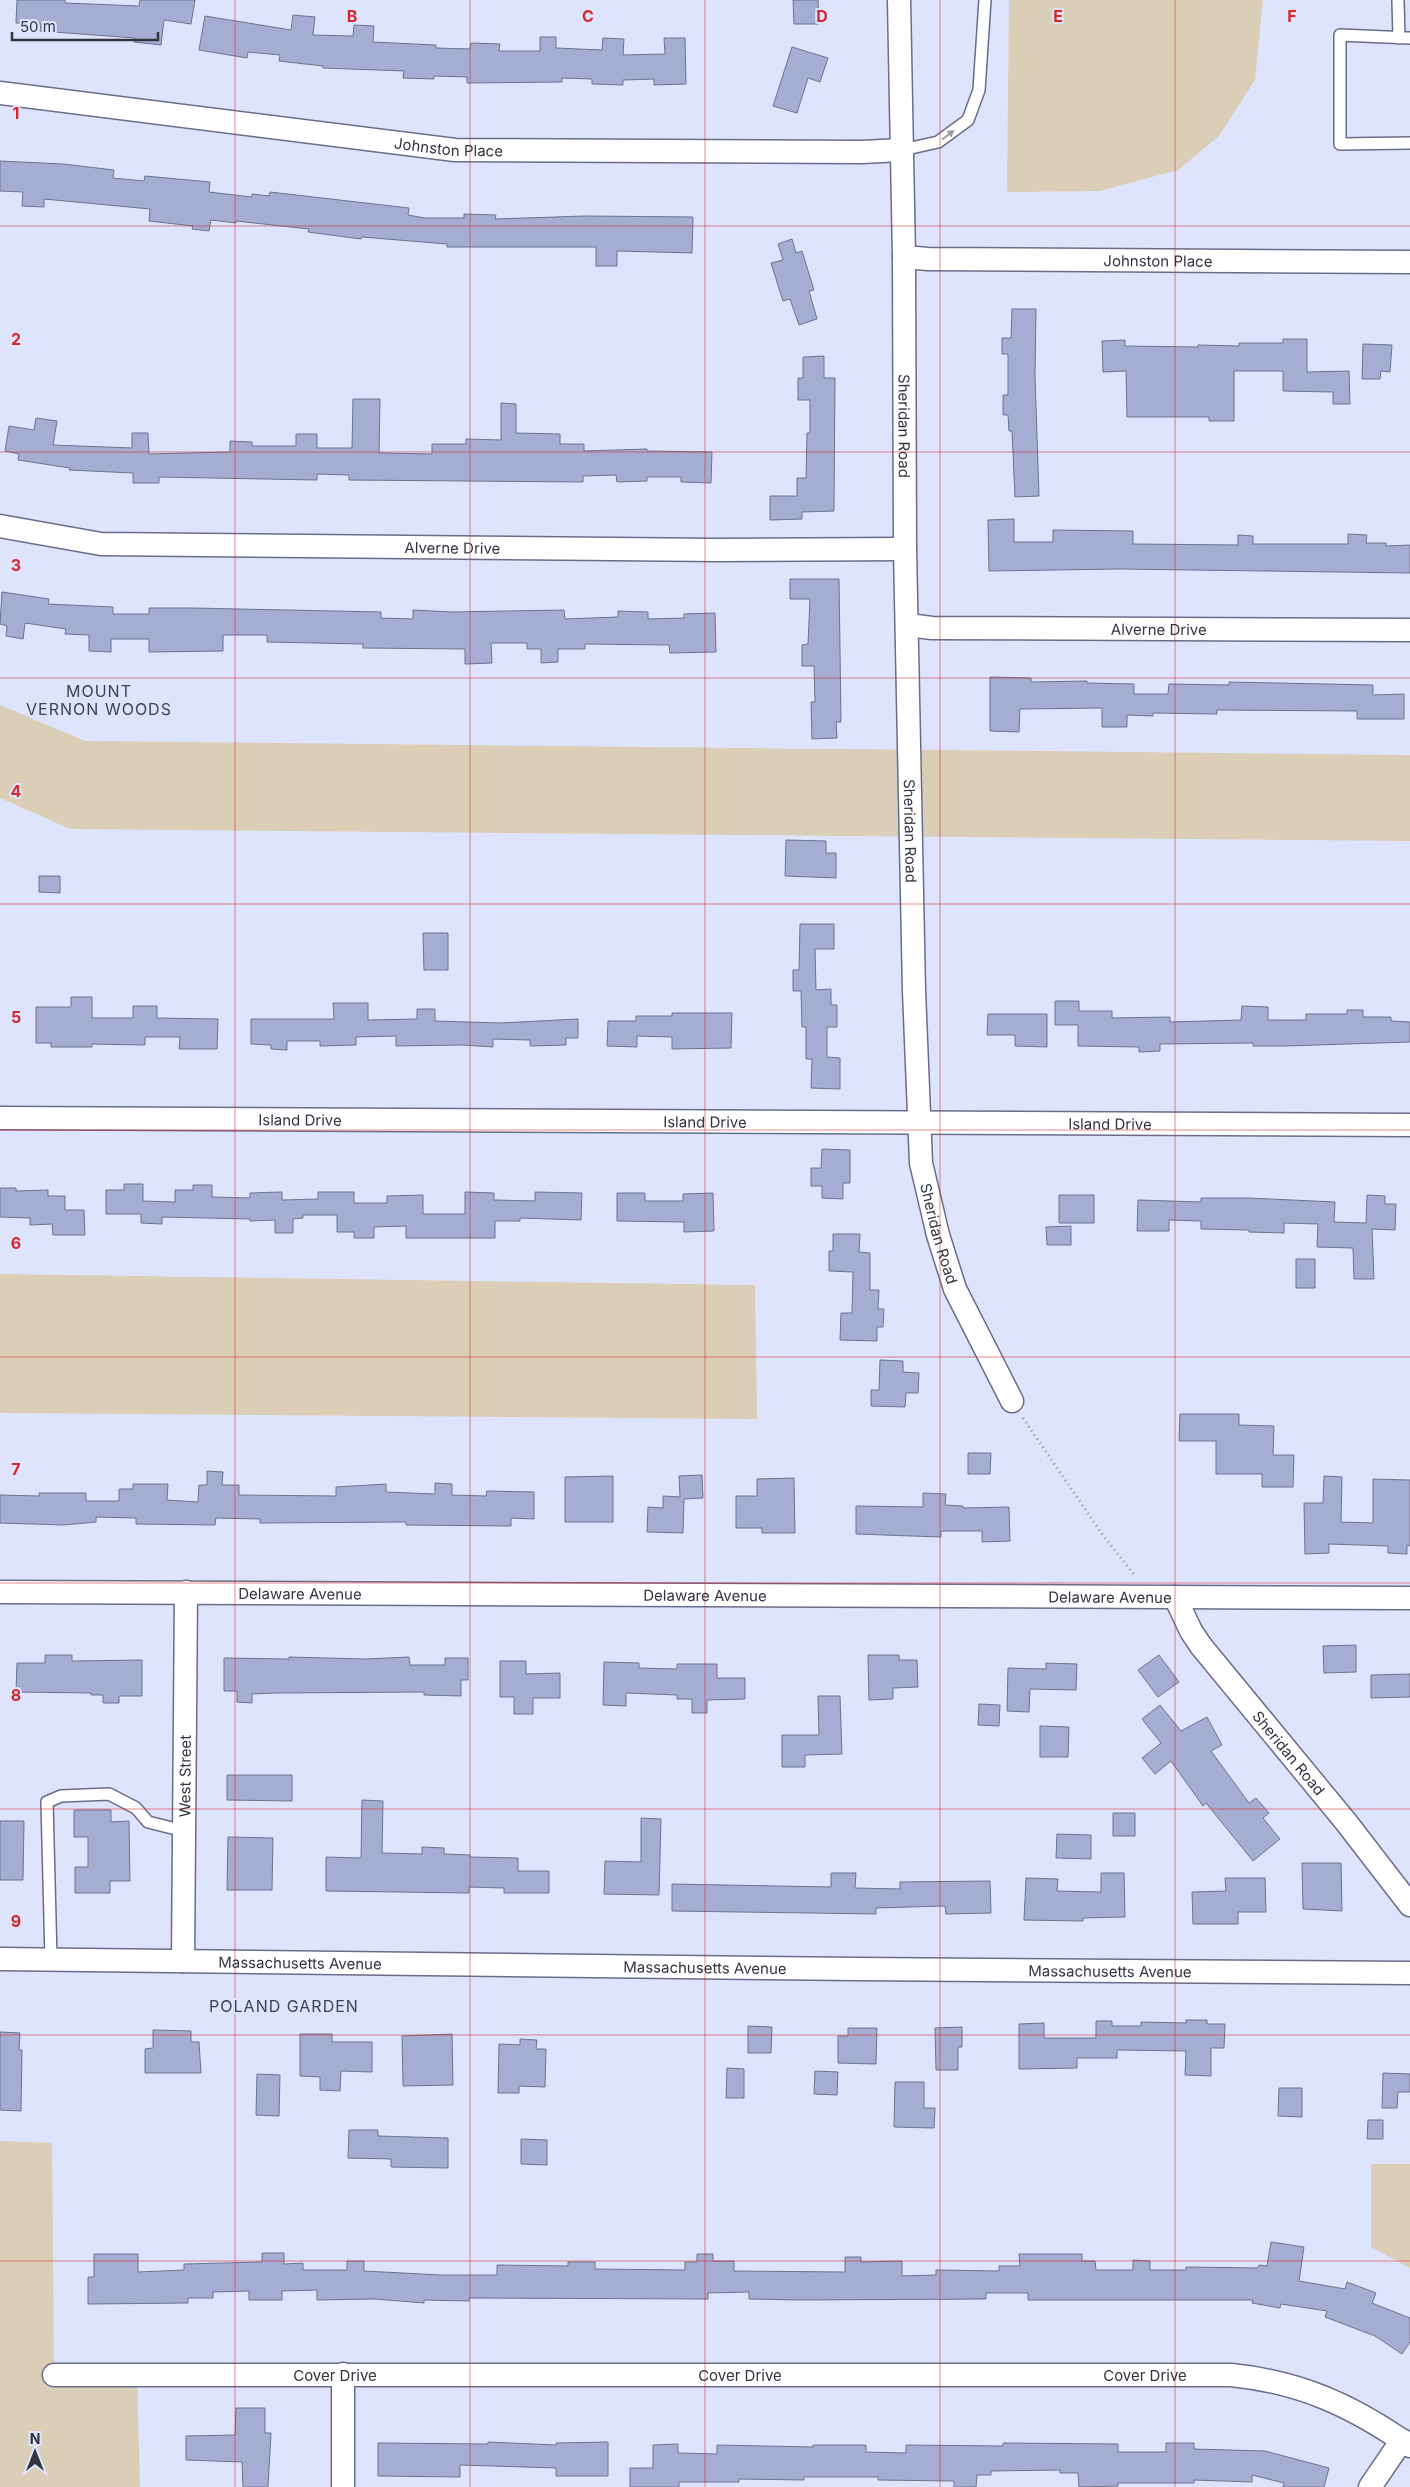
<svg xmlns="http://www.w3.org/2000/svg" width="1410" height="2487" viewBox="0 0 1410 2487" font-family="Inter,sans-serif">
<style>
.green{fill:#daceb6}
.building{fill:#a6add3;stroke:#6d728e}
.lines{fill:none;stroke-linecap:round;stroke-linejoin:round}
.service-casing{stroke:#686d89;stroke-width:14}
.minor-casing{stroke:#686d89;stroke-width:25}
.path{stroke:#8d90a4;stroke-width:3;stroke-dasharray:1 4;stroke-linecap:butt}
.service{stroke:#fff;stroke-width:11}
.minor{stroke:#fff;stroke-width:22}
.oneway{fill:#989aa0}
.grid{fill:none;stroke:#d62828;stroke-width:1;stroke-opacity:0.55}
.labels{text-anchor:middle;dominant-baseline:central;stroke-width:4;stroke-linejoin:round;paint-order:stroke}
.street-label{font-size:15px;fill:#323440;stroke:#dfe4fe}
.neighbourhood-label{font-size:16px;letter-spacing:1px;fill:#3d425b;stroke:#dfe4fe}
.grid-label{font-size:16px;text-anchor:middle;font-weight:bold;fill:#d62828;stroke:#dfe4fe;stroke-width:4;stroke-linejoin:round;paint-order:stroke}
</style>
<rect width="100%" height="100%" fill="#dfe4fe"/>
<path class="green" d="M1009,0H1263L1255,80L1219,136L1178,170L1100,191L1007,192Z
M0,705L85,741L1410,755V841L70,829L0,798Z
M0,1274L755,1285L757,1419L0,1413Z
M0,2141L52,2143L54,2374H137L140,2487H0Z
M1371,2164H1410V2268L1371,2247Z"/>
<path class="building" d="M17,0H65V3L139,6L140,0H195L191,24L164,20L161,45L134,42L135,38L40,31L41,24L16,23Z
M793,0H818L819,24H794Z
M293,15L315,17L313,35L353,36L354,25L374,26L373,42L436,45V48L470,49L471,43L500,44L499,51H540V37H556V48L602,50L603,38L624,39L623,55L665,54L664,38H685L686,84L654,85V79L623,80V85L592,84V79L562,78V82L467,83V77L434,76V79L403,78L404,71L323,68V66L279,61L280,55L248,52L247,58L199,50L205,16L291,30Z
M792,47L828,58L820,82L808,78L797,113L773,106Z
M0,161L63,164L114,170L113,178L144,181L145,176L210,182L209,192L252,197V194L269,196L270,192L409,208L408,215L425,218H464V214L496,215L495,219L585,216L693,217L692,253L617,251V266H596V247H447V244L362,237L361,239L308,232L309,229L236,221V223L211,220L209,231L192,229L193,226L149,221L150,209L44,199V207L22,206L23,192L0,191Z
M792,239L796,253L802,251L814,290L809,291L817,319L799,325L790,299L783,301L771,263L783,260L778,244Z
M1012,309H1036L1035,376L1039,496L1015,497L1012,431H1009L1008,415H1003V395H1008V354H1002V338H1011Z
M1283,339H1307V372L1349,371L1350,404H1333V392L1283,391V371H1234V421H1209V417H1127L1126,371L1103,372L1102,341L1125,340V346L1198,347V345L1239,346V343H1283Z
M1363,344L1392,345L1390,372L1381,371L1380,379H1362Z
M824,356V378H835L834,511L802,512V519L770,520V496H797V478H806L807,433H810V400H798V378H803V357Z
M353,399H380L379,453L432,454V444H466V439L501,440V403L516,404V433L560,434V444H584V451L647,449V451L712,452L711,483L681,482V477H647V481L617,482L616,475L583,476V482L349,480V475L317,474V480L159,477V483H133V473L69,470L70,468L18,460L19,454L5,451L9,426L34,430L36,418L57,421L53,445L132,448V433H148L149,454L230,452V441L252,442V446H296V434H317V448H352Z
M1014,519V542H1053V530L1133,531V544L1238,545V535L1253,536V544H1348V534L1367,535L1366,543H1386V546L1410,545V573L1120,569L989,571L988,520Z
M790,579H839L841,722H836L837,738L812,739L811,702H815L814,666H802V645L808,644L810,599H790Z
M2,592L49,599L48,604L113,607V614H149V608H192L381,612V618L413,619V610L452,612L564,610L565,619L618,617V611L648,612V619L684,618V614L715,613L716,652L670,653L669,645L585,644V649H558V662L541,663V649H527V643H491L492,663L465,664V649L363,648V644L267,642V635H223V651L149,652V639H111V652L89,651V635L65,634L66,629L25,623L23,639L6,636L7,626L0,624Z
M990,677L1031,678V682L1087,681V683L1134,684V694H1168L1169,684L1229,685V682L1373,685V695L1404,694V719H1357V711L1217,710V714L1153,713V716L1127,715V727H1102V708L1020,709L1019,732L990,731Z
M786,840L826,841V853H836V878L785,876Z
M39,876H60V893L39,892Z
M800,924H834V949H815L816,990L831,989V1005H837V1027H827V1057L840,1058V1089L811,1088L812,1059H806V1027H802L801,991H793V970H799Z
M423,933H448V970H424Z
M71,997H92V1018H133V1006H157V1018L218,1019L217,1049H179L180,1037H145V1045L92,1044V1047H51V1043H36V1007H71Z
M1055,1001H1079V1011H1112V1018L1170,1017V1022L1241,1020L1242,1006L1268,1007V1020H1306V1014H1347V1010H1363V1017H1391V1021L1410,1022V1042L1286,1046H1253V1043L1160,1044V1051L1139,1052V1047L1078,1046V1025H1055Z
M333,1003H368V1020L417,1019V1009H435V1021L500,1023L578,1019V1038H566V1045L530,1046V1040L493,1039V1047L463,1045L396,1046V1036L356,1037V1045L320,1046V1041H287V1050L271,1049V1045L251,1044V1019H334Z
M672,1013H732L731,1048L672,1049V1037L637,1036V1047L607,1046L608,1021H636V1016H672Z
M988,1014H1047V1047L1015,1046V1035H987Z
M822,1149L850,1150V1183H843V1199L822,1198V1186H811V1168H821Z
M124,1184H143V1201L175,1202V1190H193V1185H212V1197L250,1198V1193L282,1192V1200L318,1199V1192H354V1203H387V1196L423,1195V1214H465V1192L494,1193V1200L535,1201V1192L582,1193L581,1220L520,1218V1221H495V1238H406V1226L374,1227V1238H354V1232H337V1215H303V1218L293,1219V1233H275V1220L250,1221V1219L162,1217V1224L141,1223V1214H106V1190H124Z
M0,1188H16V1191L48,1190V1196H65V1210H84L85,1235H53L52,1224L30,1225V1218L0,1217Z
M617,1193H645V1201H683V1194L713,1193L714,1231L684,1232V1222L617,1221Z
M1059,1195H1094V1223H1059Z
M1367,1195L1385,1196V1204H1396L1395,1230L1372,1229L1374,1279H1354L1353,1248L1317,1247L1318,1224L1284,1223V1233L1249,1232V1230L1201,1229V1221L1169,1220V1231H1137L1138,1200L1201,1202V1198H1249L1335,1202L1334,1222L1366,1223Z
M1071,1226V1245H1047L1046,1227Z
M833,1234H860L859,1252L870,1253V1290H879L878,1309H884L883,1327H877V1341L840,1340L841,1313H852L853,1272L829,1271V1251H833Z
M1296,1259H1315V1288H1296Z
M880,1360L903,1361V1372L919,1373L918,1393H906L905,1407L871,1406V1390H879Z
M1180,1414H1239V1425L1274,1426L1273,1455H1294L1293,1487H1262V1474H1216V1441H1179Z
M968,1453H991L990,1474H968Z
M207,1471L223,1472L222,1485H239V1495L336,1496V1487L386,1484V1492L435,1494V1483L452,1484V1495L486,1496L487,1491L534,1492V1519L511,1518V1526L406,1525V1522L260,1523V1519L216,1518L215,1525L136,1524V1518L96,1517V1522L64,1525L0,1523V1495L39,1496V1493H86V1501H119V1489H133V1484H168L167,1500L198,1502L199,1485H207Z
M702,1475L703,1498L684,1499L683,1533L647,1532L648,1507L663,1508V1496L680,1497L679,1476Z
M613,1476V1522H565V1477Z
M1324,1476L1342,1477L1341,1522L1373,1523V1479L1410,1480V1546L1407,1545V1554L1388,1553V1546L1329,1544V1553L1305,1554L1304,1503H1323Z
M794,1478L795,1533H762V1528H736V1496H757V1479Z
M923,1493L946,1494L945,1505L963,1506V1508L1009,1507L1010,1541L982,1542V1531H941V1537L856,1534V1506L923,1507Z
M1356,1645V1672L1324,1673L1323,1646Z
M45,1655H72V1661L142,1660V1696H119V1703H103V1695H91V1693L16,1692L17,1663H45Z
M868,1655H899V1660H917L918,1687L893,1688V1699L869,1700Z
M1159,1655L1179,1682L1158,1697L1138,1670Z
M289,1657L365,1659L409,1657L410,1665H445V1658H468V1680H461V1696L424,1695V1692L276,1693L252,1694V1703L237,1702V1691H224V1658L289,1659Z
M500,1661H526V1674L560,1673V1698H533V1714H514V1697H500Z
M604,1662L639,1663V1668L677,1669V1664H717V1678H745V1699L707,1700V1713H692V1699H677V1695L626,1693V1706L603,1705Z
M1046,1663L1077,1664L1076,1690L1030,1689L1029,1712L1007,1711L1008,1668L1046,1669Z
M1410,1674V1697L1371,1698V1675Z
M818,1696H840L842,1754L805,1755V1767H782V1735H819Z
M979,1704L1000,1705L999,1726L978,1725Z
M1160,1705L1181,1731L1207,1717L1222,1745L1211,1751L1249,1803L1256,1798L1269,1813L1263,1818L1280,1839L1253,1861L1206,1803L1203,1806L1171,1761L1155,1774L1142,1758L1161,1743L1142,1719Z
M1040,1726L1069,1727L1068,1757H1040Z
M227,1775H292V1801L227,1800Z
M362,1800L383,1801L382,1853L422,1854V1847L444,1848V1854L470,1855V1857L518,1858V1871H549V1893H504V1888L469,1887V1893L326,1891V1857L361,1858Z
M74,1810H111V1822L129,1821L130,1881H110V1893H75V1867H88V1837H74Z
M1113,1813H1135V1836H1113Z
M641,1818L661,1819L659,1895L604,1894L605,1861L641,1862Z
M0,1821H24L23,1880H0Z
M1057,1834L1091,1835V1859L1056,1858Z
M228,1837L273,1838L272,1890H227Z
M1302,1863H1341L1342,1911L1303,1909Z
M831,1873H856L855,1888L900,1889V1882L990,1881L991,1913L946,1914L945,1906L876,1908V1914L672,1911V1884L831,1887Z
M1101,1873H1124L1125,1917L1083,1918V1921L1024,1920L1026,1878L1058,1879L1057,1891L1101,1892Z
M1225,1878H1265L1266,1912H1238V1924H1193L1192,1892L1226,1891Z
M1186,2020H1207V2024H1225L1224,2048H1211V2076L1185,2075L1186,2051L1117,2050V2058H1077V2068L1019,2069V2024L1044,2023V2038H1096V2021H1112V2026H1141V2022L1186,2023Z
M748,2026L772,2027L771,2053H748Z
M962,2027V2047H958V2070H936L935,2028Z
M848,2028H877L876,2064L838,2063V2036H848Z
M153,2030L191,2031V2042H199L201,2073H145V2049L153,2048Z
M0,2032L20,2033L19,2050H22L21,2111L0,2110Z
M300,2034H332V2042H372V2072L341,2071L340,2091L320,2090V2077L300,2076Z
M452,2034L453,2085L403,2086L402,2036Z
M520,2039L537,2040L536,2049H546L545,2087L519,2086V2093H498L499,2044L520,2045Z
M727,2068L744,2069V2098H726Z
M815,2071L838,2072L837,2095L814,2094Z
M1383,2073L1410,2074V2092H1398L1397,2108H1382Z
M257,2074L280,2075L279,2116L256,2115Z
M895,2082H924V2108H935L934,2128L894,2127Z
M1279,2088H1302V2117L1278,2116Z
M1368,2120H1383V2139H1367Z
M349,2130H378V2136L448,2138V2168L391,2167V2159L348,2158Z
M521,2139L547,2140V2165L521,2164Z
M1271,2242L1304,2247L1299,2281L1345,2289L1347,2282L1376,2293L1372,2303L1410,2318V2342L1402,2354L1375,2336L1325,2317L1327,2311L1281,2304L1280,2308L1252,2303L1253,2300H1028V2293H986V2299L798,2300L749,2299V2292L708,2293V2299L469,2298V2301L424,2300V2303L375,2299L317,2300V2290L282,2291V2300H249V2291L213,2292V2298H188V2303L88,2304V2277H94V2254H138V2272L184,2270V2264L262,2262V2253H284V2264L303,2263V2270H347V2261H364V2271L441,2275H497V2265L568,2266V2262H595V2269L685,2270V2262H697V2254H713V2261H734V2271L845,2272V2257H861V2262L902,2261V2276L936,2275V2270L999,2271V2266H1020L1019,2254H1082V2261H1095L1096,2270H1133V2260L1150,2261V2270H1186V2267L1258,2268L1259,2265L1267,2266Z
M236,2408H265V2433H271L268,2487H243L242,2462L186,2460V2436L235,2435Z
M488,2442L556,2445V2443L608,2442V2476H556V2468L460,2465V2477L378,2476V2443L488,2444Z
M1003,2443L1118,2444V2452H1166V2443H1194V2449L1265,2451L1329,2468L1324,2487H1283L1284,2483L1252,2475V2482L1194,2480V2483H1118V2486L1079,2487L1078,2473H1060V2470L991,2471V2475H977L976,2487H954V2481L878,2480V2477H804V2480L739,2479V2482H679V2487H630V2468H653V2445L678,2444V2453L717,2454V2445L813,2447V2445H866V2452L906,2453V2445L1003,2446Z"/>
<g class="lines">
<g class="service-casing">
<path id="service" d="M1398,0L1399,38
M1410,38L1340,35V144L1410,143
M902,150L938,142L968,120L979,90L985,0
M51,1959L47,1802L61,1796L109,1794L136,1808L148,1822L184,1831"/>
</g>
<g class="minor-casing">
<g id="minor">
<path id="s1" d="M899,0L904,257L905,549L914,991L921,1163L938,1235L955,1289L1012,1401"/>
<path id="s2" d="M0,93L455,150L862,152L902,150"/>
<path id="s3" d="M904,257L928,259L1410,262"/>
<path id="s4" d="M0,526L101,544L718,550L905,549"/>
<path id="s5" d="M908,625L932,628L1410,630"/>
<path id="s6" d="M0,1118L1410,1125"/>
<path id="s7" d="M0,1592L1410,1598"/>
<path id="s8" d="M1175,1597L1191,1631L1201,1646L1346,1822L1410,1905"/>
<path id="s9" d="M0,1959L858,1969L1410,1973"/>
<path id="s10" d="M183,1961L186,1592"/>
<path d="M343,2374V2487"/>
<path id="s11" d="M54,2375H1231C1301,2382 1353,2406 1410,2446"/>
<path d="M1370,2487L1402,2440"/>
</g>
</g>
<path class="path" d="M1023,1418L1102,1534L1135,1576"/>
<use href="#service" class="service"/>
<use href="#minor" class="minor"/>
</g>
<defs><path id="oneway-solid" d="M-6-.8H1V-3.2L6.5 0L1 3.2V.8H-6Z" transform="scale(1.25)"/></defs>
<use class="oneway" href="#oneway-solid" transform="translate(948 135) rotate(-37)"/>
<path class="grid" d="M235,0V2487M470,0V2487M705,0V2487M940,0V2487M1175,0V2487M0,226H1410M0,452H1410M0,678H1410M0,904H1410M0,1130H1410M0,1357H1410M0,1583H1410M0,1809H1410M0,2035H1410M0,2261H1410"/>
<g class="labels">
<g class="street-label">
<text stroke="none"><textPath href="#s2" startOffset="452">Johnston Place</textPath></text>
<text stroke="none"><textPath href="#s3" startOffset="254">Johnston Place</textPath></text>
<text stroke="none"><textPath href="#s1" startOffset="426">Sheridan Road</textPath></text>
<text stroke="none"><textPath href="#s4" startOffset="454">Alverne Drive</textPath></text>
<text stroke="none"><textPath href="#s5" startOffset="251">Alverne Drive</textPath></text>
<text stroke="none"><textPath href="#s1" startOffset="831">Sheridan Road</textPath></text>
<text stroke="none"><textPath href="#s6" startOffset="300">Island Drive</textPath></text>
<text stroke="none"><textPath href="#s6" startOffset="705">Island Drive</textPath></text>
<text stroke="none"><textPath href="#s6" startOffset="1110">Island Drive</textPath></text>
<text stroke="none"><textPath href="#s1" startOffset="1236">Sheridan Road</textPath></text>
<text stroke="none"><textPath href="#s7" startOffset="300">Delaware Avenue</textPath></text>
<text stroke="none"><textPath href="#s7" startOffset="705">Delaware Avenue</textPath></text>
<text stroke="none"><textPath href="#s7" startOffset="1110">Delaware Avenue</textPath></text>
<text stroke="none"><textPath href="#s8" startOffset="194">Sheridan Road</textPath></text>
<text stroke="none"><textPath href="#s10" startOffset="185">West Street</textPath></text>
<text stroke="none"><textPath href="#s9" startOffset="300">Massachusetts Avenue</textPath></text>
<text stroke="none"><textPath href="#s9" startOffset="705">Massachusetts Avenue</textPath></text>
<text stroke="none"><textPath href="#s9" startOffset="1110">Massachusetts Avenue</textPath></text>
<text stroke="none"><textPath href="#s11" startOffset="281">Cover Drive</textPath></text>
<text stroke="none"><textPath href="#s11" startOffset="686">Cover Drive</textPath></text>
<text stroke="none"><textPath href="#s11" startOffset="1091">Cover Drive</textPath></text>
</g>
<g class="neighbourhood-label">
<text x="99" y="691">MOUNT<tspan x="99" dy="18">VERNON WOODS</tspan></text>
<text x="284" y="2006">POLAND GARDEN</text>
</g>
</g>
<g class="grid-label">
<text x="352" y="22">B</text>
<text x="588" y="22">C</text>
<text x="822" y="22">D</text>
<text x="1058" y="22">E</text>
<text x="1292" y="22">F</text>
<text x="16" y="119">1</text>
<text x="16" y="345">2</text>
<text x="16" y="571">3</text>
<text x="16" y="797">4</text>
<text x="16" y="1023">5</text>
<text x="16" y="1249">6</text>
<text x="16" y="1475">7</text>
<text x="16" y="1701">8</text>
<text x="16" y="1927">9</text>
</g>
<g transform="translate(35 2452)" stroke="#dfe4fe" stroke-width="4" paint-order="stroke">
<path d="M0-4L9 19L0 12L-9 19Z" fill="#323440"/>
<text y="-8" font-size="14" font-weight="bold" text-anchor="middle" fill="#323440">N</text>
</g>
<path d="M12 32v8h146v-8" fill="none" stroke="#323440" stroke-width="2.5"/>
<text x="20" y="32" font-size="15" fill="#323440" stroke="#dfe4fe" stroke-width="4" paint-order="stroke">50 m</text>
</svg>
